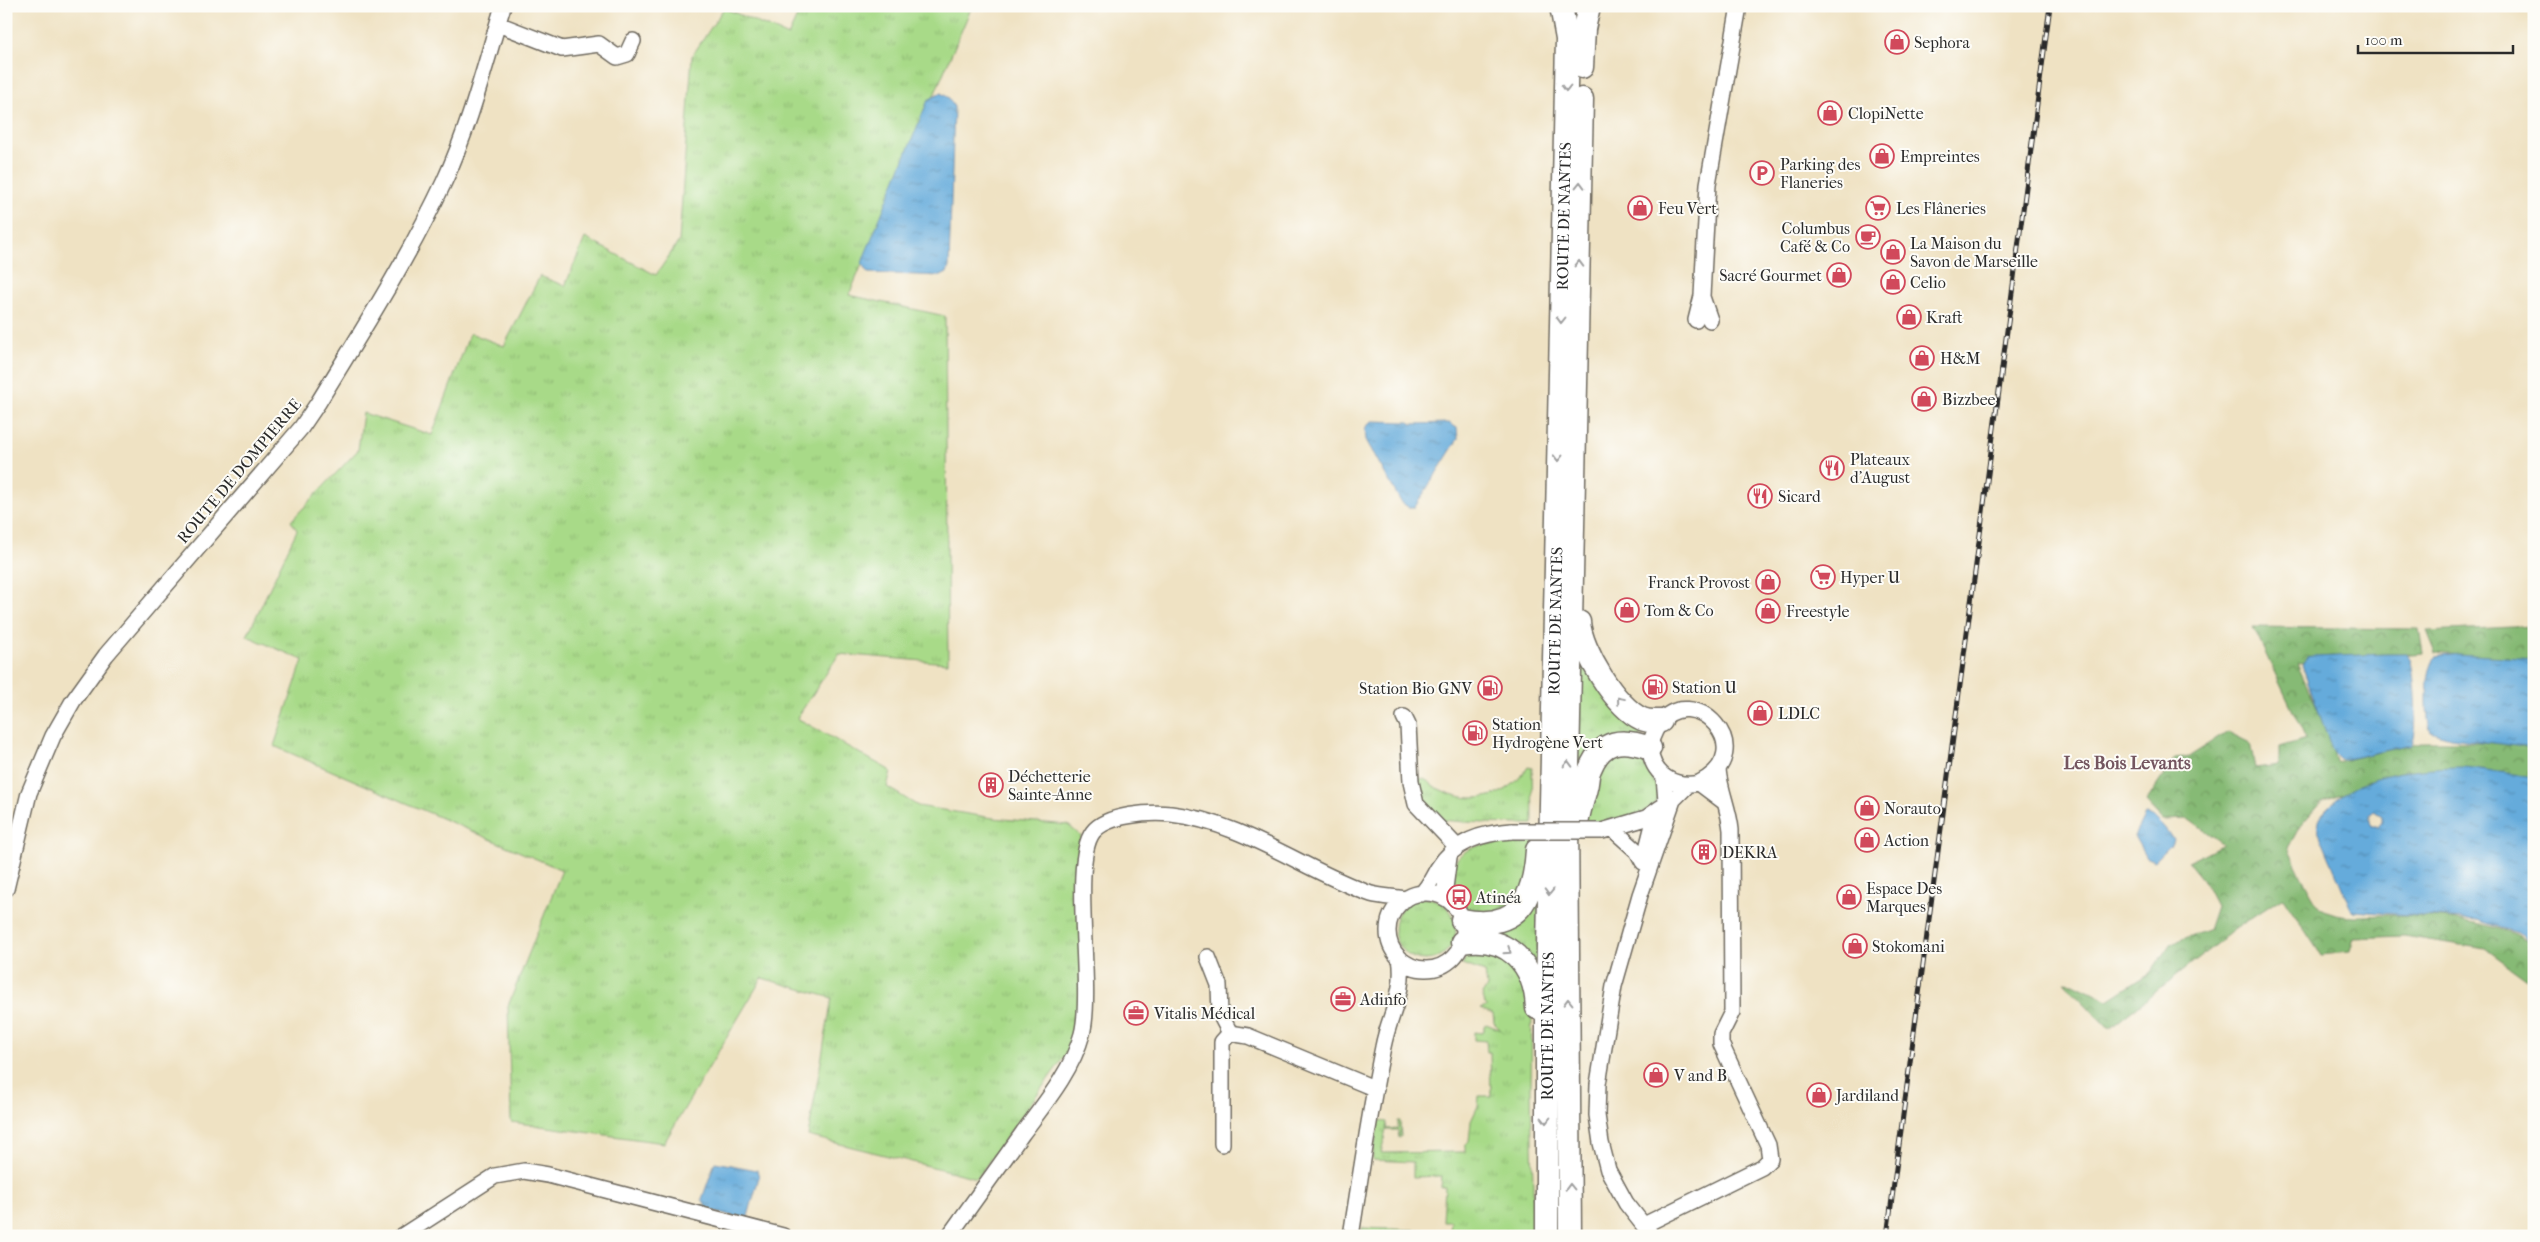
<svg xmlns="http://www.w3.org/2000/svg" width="2540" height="1242" viewBox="0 0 2540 1242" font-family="'IM FELL French Canon',serif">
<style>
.grass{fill:url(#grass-tufts);stroke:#6a825a}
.forest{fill:url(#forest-crowns);stroke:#587250}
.water{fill:url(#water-ripples);stroke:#486b83;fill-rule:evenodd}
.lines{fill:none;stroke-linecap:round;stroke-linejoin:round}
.minor-casing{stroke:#706b60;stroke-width:18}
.highway-casing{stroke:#706b60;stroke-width:25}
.minor{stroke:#fff;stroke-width:15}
.highway{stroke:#fff;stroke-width:22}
.rail-casing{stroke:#2b2b2b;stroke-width:5}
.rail{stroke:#fdfcf7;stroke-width:3;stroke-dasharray:9;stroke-linecap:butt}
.minor-bridge-casing{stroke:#706b60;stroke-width:18;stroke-linecap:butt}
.minor-bridge{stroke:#fff;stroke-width:15}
.oneway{stroke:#a0a0a0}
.labels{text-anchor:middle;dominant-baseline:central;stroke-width:4;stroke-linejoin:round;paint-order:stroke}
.poi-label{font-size:16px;fill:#2b2b2b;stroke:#fdfcf7;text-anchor:start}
.street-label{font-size:16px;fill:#2b2b2b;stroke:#fdfcf7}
.neighbourhood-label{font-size:18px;font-weight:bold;fill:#745660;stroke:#fdfcf7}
</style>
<defs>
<pattern id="grass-tufts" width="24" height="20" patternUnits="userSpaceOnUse" patternTransform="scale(1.25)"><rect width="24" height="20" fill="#a8da88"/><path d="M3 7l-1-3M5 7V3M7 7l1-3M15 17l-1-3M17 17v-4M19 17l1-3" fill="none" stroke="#91bb76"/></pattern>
<pattern id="forest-crowns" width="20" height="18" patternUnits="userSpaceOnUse" patternTransform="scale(1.25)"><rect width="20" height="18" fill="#86ba74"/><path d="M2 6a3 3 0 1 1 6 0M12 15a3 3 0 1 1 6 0" fill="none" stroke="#6e975f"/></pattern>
<pattern id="water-ripples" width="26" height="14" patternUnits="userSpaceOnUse" patternTransform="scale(1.25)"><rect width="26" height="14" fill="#65abdb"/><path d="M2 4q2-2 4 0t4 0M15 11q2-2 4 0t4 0" fill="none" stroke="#538bb2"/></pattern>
</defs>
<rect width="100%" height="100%" fill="#fdfcf7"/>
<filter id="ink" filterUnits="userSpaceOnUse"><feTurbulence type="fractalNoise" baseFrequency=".02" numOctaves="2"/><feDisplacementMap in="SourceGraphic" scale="10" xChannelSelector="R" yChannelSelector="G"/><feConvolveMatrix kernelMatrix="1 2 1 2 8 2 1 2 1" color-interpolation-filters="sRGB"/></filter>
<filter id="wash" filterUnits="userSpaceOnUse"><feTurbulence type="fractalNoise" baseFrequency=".0096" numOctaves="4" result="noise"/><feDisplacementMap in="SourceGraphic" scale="20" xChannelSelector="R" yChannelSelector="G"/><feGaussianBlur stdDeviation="1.12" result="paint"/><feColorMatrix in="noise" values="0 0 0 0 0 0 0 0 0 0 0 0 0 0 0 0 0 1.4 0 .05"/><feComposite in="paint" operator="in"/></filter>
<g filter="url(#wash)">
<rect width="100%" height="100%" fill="#efe2c3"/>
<path class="grass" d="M802,6H972L849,295L945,316L948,663L839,654L797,718L891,771L887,787L918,806L993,818L1068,825L1081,836L1082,1032L977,1178L808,1136L832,998L762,978L664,1143L511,1122L508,1006L562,870L274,746L303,660L247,636L297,530L291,521L358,450L363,413L432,435L470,333L504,346L540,276L565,286L585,238L656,275L679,241L692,56L724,8L788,36Z
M1578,659L1645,726L1642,735L1576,772Z
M1613,747L1642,757C1644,772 1657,780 1659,796C1647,822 1607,821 1582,823L1585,794Z
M1528,767L1532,768L1533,824C1503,824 1471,823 1441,820C1429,819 1417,789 1419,778C1428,779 1432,786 1439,789C1472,806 1508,799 1528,767Z
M1509,840H1534L1529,884L1502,915L1468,910L1452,888C1453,881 1452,872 1454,865C1461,845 1491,843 1509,840Z
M1539,878L1537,977L1477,928Z
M1394 929a31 31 0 1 1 62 0a31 31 0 1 1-62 0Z
M1477,949L1511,958L1532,1007L1531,1090L1534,1236H1361L1362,1228L1450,1231L1451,1221H1443L1445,1187H1441L1442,1176L1413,1177V1162L1372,1160L1379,1121L1387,1122L1386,1129L1398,1128V1121H1400L1401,1137L1399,1138L1398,1130H1386L1381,1153L1465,1152V1146L1469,1142L1471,1121L1478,1106L1479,1096H1491L1490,1052H1487L1486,1041L1474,1040V1032L1483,1033L1486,1024L1501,1030L1494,1023L1493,1014L1480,1009L1486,1007L1482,994L1487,987L1485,972L1462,964L1469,953Z"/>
<path class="forest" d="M2534,626V661L2436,653L2427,631Z
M2253,627L2419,629L2423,653L2297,664L2329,734L2336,762L2422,742H2491L2534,745V778L2419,770L2323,800L2300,826L2288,848C2293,859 2314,903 2321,908C2341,920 2370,915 2392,915C2426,915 2512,922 2534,947V984L2486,949L2403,936L2354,938L2350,952L2321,955L2283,897L2235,929L2109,1029L2064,982L2074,983L2108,1000L2150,973L2171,943L2208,930L2216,906L2202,879L2188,862L2223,844L2188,819L2163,820L2146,802L2175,758L2190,756L2228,732L2250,743L2255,768L2279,765V747L2306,739Z"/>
<path class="water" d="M941,93L949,98L954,107L949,267L947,273L941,276L868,273L862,264L864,257L928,100Z
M1372,421L1410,422L1411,424L1449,423L1457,428L1458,439L1415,507H1408L1401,502L1366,440L1365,428Z
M2386,654H2407L2411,660C2414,676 2420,733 2411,745L2348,759H2340L2333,752L2302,665L2307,658L2311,657Z
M2458,654L2534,659V748L2450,738L2431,732C2425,720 2425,665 2436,657Z
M2465,767L2534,777V949L2523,935L2477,920L2354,911L2350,907L2319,833C2315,820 2319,816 2328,807C2362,772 2418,767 2465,767ZM2374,811L2382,816V821L2378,826H2372L2370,822V815Z
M2145,815C2156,815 2167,830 2173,840L2171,845L2155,861L2146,857L2134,836Z
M715,1162L757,1170L759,1177L747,1220L707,1209L702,1199Z"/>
</g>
<g filter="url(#ink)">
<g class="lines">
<g class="minor-casing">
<path id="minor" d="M498,24L562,49L599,44L617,57L627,54L633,41
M1702,297L1710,320
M1696,320L1702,296L1708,184L1739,6
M1404,717L1408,725L1411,782L1416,804L1457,847
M1699,783C1764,750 1691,679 1659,724C1654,732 1650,740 1650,749C1652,776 1676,788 1699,783L1723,801
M1602,831L1646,818L1660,808
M1617,833L1637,851L1643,862
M1644,860L1654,821L1661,815L1666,801L1664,777
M6,889L29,793L53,736L73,701L106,655L301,428L318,403C362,331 408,259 444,182C470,126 485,65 503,6
M1388 931a38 38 0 1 1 76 0a38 38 0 1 1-76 0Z
M1421,894C1430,885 1432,878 1438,868C1455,841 1482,833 1512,831
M1448,900L1445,888L1449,857
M1208,957L1219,985L1220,1014L1230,1033
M1230,1033L1248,1036L1376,1089
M1222,1144V1042L1230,1033
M1644,1225L1762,1167L1770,1159L1768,1145L1721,1044V1034L1732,1012L1731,830C1729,809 1720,791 1718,770
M402,1236L495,1176L524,1171L548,1175L783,1236
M949,1236C973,1202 998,1168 1022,1134C1045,1103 1072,1071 1082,1034C1094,988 1070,862 1093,832C1107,814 1151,812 1171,814C1243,822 1305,871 1371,894C1382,897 1395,897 1406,899
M1351,1236C1361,1173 1370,1109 1383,1047C1389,1014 1406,993 1400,958
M1652,1236L1626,1203L1608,1170L1601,1143L1597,1115L1598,1084L1614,986L1640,895L1673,800L1688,785"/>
</g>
<g class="highway-casing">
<g id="highway">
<path d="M1582,67L1584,29L1589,6"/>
<path d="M1579,622C1581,650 1616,708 1642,719C1649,722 1655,721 1661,721"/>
<path d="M1577,826C1578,812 1583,801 1586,788C1588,782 1587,775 1590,769C1602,739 1622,738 1650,748"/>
<path d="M1462,920C1518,931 1534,900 1537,850"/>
<path d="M1462,942C1508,934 1535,964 1537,1008"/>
<path id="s1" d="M1547,1236V995L1567,39L1561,6"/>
<path d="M1570,1236L1567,813L1582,99"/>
</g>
</g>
<use href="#minor" class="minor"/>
<use href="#highway" class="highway"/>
<g class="rail-casing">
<path id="rail" d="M1887,1236L2050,6"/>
</g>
<use href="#rail" class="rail"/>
<g class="minor-bridge-casing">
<path id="minor-bridge" d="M1512,831H1602"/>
</g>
<use href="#minor-bridge" class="minor-bridge"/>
</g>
<defs><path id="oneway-chevron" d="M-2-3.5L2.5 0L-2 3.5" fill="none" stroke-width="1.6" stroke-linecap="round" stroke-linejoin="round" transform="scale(1.25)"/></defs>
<g class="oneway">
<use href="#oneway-chevron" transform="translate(1566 88) rotate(91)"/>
<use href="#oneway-chevron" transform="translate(1580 185) rotate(-89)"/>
<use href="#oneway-chevron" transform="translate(1579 264) rotate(-89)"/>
<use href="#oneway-chevron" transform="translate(1561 320) rotate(91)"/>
<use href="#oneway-chevron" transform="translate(1558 458) rotate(91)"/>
<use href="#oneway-chevron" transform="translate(1620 700) rotate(-130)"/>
<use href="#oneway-chevron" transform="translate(1568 764) rotate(-89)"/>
<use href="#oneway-chevron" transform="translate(1549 892) rotate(91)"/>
<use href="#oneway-chevron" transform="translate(1508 951) rotate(34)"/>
<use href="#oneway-chevron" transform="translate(1568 1002) rotate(-91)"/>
<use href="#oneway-chevron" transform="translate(1546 1120) rotate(90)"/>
<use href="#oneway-chevron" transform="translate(1570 1187) rotate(-91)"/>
</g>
</g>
<defs>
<g id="shop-ring" transform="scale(1.25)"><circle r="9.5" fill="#fdfcf7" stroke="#d1495b" stroke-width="1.5"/><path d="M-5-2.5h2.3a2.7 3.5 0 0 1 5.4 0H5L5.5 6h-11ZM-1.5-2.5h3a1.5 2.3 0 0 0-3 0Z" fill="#d1495b"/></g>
<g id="parking-ring" transform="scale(1.25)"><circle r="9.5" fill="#fdfcf7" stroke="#d1495b" stroke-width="1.5"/><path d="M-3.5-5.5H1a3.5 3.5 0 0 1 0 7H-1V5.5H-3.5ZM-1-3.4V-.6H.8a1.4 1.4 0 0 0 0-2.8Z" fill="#d1495b"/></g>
<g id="supermarket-ring" transform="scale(1.25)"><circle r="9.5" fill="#fdfcf7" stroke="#d1495b" stroke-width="1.5"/><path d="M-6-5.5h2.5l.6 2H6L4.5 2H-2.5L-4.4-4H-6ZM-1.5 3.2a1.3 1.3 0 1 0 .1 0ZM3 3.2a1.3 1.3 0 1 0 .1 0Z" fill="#d1495b"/></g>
<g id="cafe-ring" transform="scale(1.25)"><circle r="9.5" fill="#fdfcf7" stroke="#d1495b" stroke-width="1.5"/><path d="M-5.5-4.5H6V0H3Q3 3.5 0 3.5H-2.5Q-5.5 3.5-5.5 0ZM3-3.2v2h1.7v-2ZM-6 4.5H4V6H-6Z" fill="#d1495b"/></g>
<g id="restaurant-ring" transform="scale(1.25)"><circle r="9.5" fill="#fdfcf7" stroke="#d1495b" stroke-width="1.5"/><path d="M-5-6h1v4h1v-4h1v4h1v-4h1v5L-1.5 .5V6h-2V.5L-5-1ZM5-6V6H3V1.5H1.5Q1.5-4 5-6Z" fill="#d1495b"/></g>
<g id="fuel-ring" transform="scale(1.25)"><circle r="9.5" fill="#fdfcf7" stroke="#d1495b" stroke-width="1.5"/><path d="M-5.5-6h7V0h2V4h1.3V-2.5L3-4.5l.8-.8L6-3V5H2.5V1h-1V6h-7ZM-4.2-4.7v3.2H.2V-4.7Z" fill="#d1495b"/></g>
<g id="building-ring" transform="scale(1.25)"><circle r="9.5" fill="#fdfcf7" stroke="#d1495b" stroke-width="1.5"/><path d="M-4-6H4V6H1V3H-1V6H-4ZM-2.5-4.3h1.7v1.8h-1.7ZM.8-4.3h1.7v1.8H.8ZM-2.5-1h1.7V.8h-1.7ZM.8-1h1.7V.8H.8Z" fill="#d1495b"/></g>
<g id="bus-ring" transform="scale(1.25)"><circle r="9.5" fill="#fdfcf7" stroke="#d1495b" stroke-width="1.5"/><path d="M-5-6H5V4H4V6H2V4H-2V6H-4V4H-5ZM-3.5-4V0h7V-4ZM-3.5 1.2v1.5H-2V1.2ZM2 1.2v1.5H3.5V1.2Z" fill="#d1495b"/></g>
<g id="office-ring" transform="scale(1.25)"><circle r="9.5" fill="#fdfcf7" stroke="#d1495b" stroke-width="1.5"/><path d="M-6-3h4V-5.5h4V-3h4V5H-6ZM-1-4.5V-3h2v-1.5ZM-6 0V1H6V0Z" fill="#d1495b"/></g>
</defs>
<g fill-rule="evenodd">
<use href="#shop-ring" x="1897" y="42"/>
<use href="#shop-ring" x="1830" y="113"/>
<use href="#shop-ring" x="1882" y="156"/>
<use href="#parking-ring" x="1762" y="173"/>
<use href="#shop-ring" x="1640" y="208"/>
<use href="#supermarket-ring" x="1878" y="208"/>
<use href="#cafe-ring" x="1868" y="237"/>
<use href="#shop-ring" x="1893" y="252"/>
<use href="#shop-ring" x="1839" y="275"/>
<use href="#shop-ring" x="1893" y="282"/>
<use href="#shop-ring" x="1909" y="317"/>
<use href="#shop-ring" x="1922" y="358"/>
<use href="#shop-ring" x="1924" y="399"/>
<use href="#restaurant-ring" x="1832" y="468"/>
<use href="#restaurant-ring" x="1760" y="496"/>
<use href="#supermarket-ring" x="1823" y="577"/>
<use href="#shop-ring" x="1768" y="582"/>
<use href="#shop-ring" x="1627" y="610"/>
<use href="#shop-ring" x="1768" y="611"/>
<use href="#fuel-ring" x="1655" y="687"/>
<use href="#fuel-ring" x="1490" y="688"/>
<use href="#shop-ring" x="1760" y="713"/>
<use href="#fuel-ring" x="1475" y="733"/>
<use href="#building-ring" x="991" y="785"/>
<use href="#shop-ring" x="1867" y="808"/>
<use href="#shop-ring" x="1867" y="840"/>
<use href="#building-ring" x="1704" y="852"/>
<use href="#bus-ring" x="1459" y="897"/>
<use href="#shop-ring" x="1849" y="897"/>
<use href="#shop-ring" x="1855" y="946"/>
<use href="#office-ring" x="1343" y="999"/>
<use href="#office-ring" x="1136" y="1013"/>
<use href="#shop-ring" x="1656" y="1075"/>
<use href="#shop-ring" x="1819" y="1095"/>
</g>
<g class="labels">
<g class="poi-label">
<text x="1914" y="42">Sephora</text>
<text x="1848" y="113">ClopiNette</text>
<text x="1900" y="156">Empreintes</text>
<text x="1780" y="164">Parking des<tspan x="1780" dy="18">Flaneries</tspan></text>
<text x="1658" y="208">Feu Vert</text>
<text x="1896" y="208">Les Flâneries</text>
<text x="1850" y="228" text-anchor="end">Columbus<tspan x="1850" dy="18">Café &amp; Co</tspan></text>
<text x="1910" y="243">La Maison du<tspan x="1910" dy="18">Savon de Marseille</tspan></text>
<text x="1822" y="275" text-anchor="end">Sacré Gourmet</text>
<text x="1910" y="282">Celio</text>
<text x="1926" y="317">Kraft</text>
<text x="1940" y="358">H&amp;M</text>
<text x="1942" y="399">Bizzbee</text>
<text x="1850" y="459">Plateaux<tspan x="1850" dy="18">d'August</tspan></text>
<text x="1778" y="496">Sicard</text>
<text x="1840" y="577">Hyper U</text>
<text x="1750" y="582" text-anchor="end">Franck Provost</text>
<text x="1644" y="610">Tom &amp; Co</text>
<text x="1786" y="611">Freestyle</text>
<text x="1672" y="687">Station U</text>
<text x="1472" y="688" text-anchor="end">Station Bio GNV</text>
<text x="1778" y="713">LDLC</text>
<text x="1492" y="724">Station<tspan x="1492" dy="18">Hydrogène Vert</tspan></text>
<text x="1008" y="776">Déchetterie<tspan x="1008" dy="18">Sainte-Anne</tspan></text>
<text x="1884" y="808">Norauto</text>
<text x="1884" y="840">Action</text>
<text x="1722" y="852">DEKRA</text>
<text x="1866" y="888">Espace Des<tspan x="1866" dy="18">Marques</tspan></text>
<text x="1476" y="897">Atinéa</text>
<text x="1872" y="946">Stokomani</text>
<text x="1360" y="999">Adinfo</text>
<text x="1154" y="1013">Vitalis Médical</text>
<text x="1674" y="1075">V and B</text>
<text x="1836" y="1095">Jardiland</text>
</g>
<g class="street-label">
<text stroke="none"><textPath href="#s1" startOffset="1020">ROUTE DE NANTES</textPath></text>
<text transform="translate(239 471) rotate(-50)">ROUTE DE DOMPIERRE</text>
<text stroke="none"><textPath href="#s1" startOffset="615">ROUTE DE NANTES</textPath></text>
<text stroke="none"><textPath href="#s1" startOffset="210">ROUTE DE NANTES</textPath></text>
</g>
<g class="neighbourhood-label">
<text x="2127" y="763">Les Bois Levants</text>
</g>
</g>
<rect width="2540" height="1242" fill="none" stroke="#fdfcf7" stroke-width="25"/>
<path d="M2358 45v8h155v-8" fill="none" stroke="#2b2b2b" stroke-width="2.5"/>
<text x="2365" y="45" font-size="15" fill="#2b2b2b" stroke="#fdfcf7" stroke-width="4" paint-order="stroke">100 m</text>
</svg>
